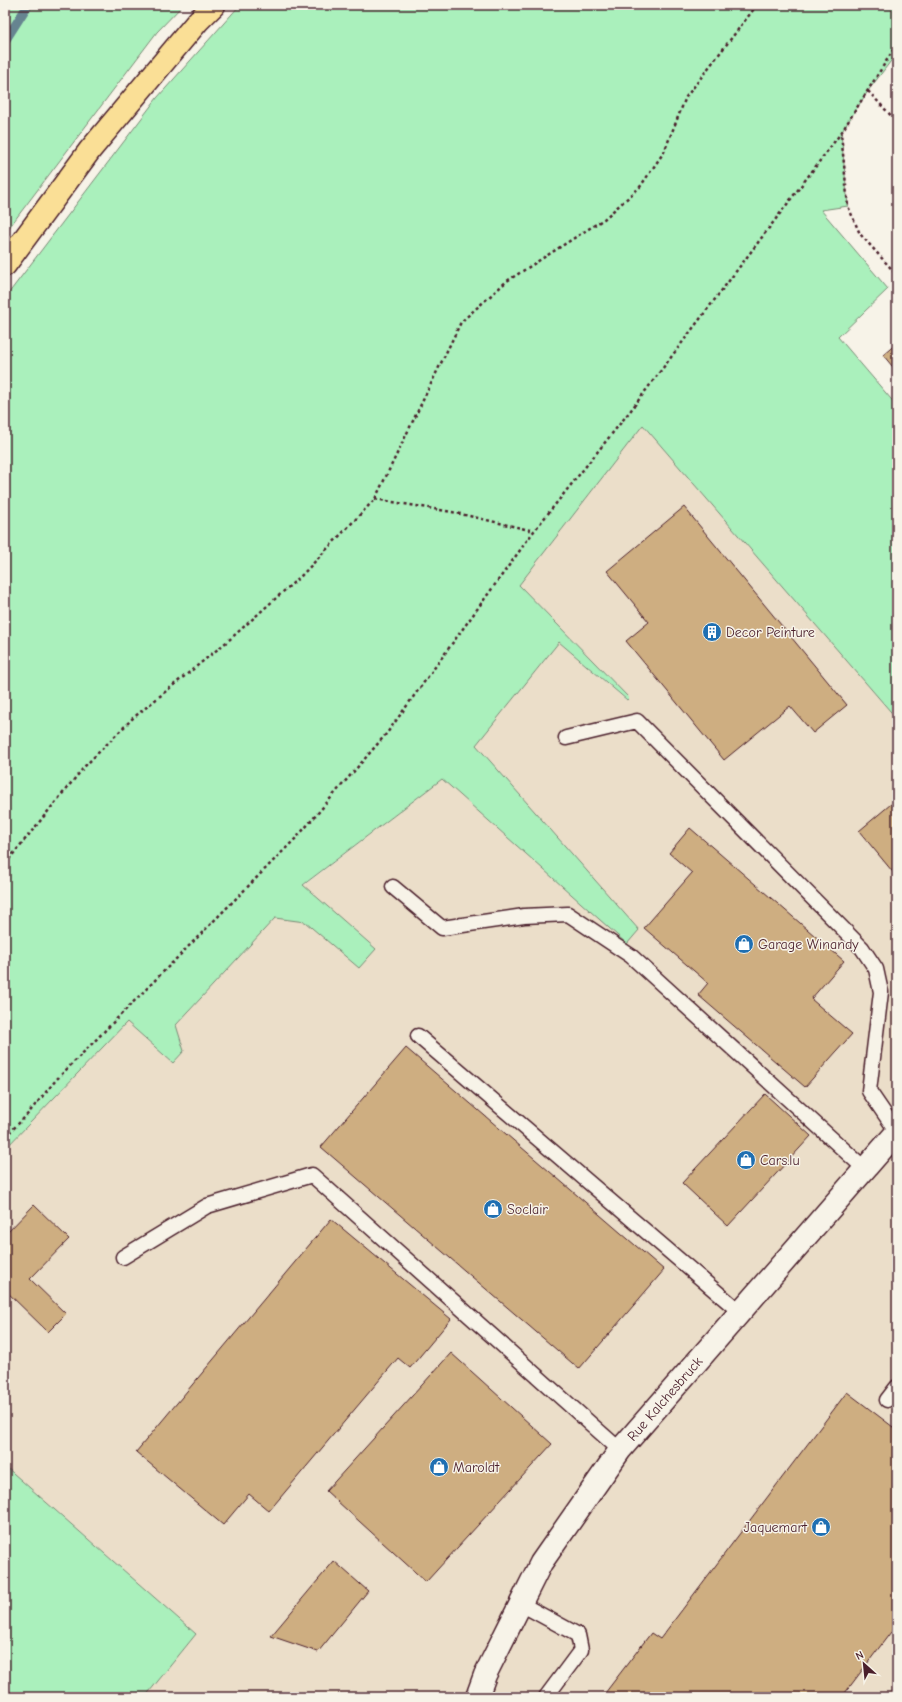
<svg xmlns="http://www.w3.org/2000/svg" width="902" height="1702" viewBox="0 0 902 1702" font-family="'Comic Neue',sans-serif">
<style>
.built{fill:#ebdec9}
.green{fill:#aaf0bc;stroke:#7a8874}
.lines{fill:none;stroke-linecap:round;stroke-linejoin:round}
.stream{stroke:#668490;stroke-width:9}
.building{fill:#ceae81;stroke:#4a1f2b}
.service-casing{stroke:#4a1f2b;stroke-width:17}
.minor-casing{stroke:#4a1f2b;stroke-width:25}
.primary-casing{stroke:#4a1f2b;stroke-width:25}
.path{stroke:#4a1f2b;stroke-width:2.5;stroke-dasharray:3 3;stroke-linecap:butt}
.service{stroke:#f7f3e8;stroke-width:14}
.minor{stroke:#f7f3e8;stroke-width:22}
.primary{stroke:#fadf96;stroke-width:22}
.labels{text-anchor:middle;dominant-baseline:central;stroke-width:3;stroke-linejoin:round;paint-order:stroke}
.poi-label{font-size:14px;fill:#4a1f2b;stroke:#f7f3e8;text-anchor:start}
.street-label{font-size:14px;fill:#4a1f2b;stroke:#f7f3e8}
</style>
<rect width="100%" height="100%" fill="#f7f3e8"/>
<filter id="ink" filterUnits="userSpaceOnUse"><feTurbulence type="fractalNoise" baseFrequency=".025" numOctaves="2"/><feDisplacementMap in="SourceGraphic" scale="8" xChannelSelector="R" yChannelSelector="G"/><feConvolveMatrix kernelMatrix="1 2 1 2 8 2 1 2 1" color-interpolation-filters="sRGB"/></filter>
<g filter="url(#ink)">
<path class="built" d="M643,425L897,719V1697H145L196,1634L5,1466V1149L127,1022L173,1063L184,1051L176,1025L275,918L305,921L359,967L376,949L303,886L442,779L627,944L639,930L476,745L559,642L626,700L629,698L519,585Z"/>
<path class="green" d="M5,5H183L157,32L5,233Z
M240,5H897V53L868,91L841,133L848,206L821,210L888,289L838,337L897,406V719L643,425L519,585L629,698L627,700L559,642L476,745L639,930L627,944L442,779L303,885L376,949L359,968L305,922L275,918L176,1025L184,1051L173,1063L127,1022L5,1149V298L157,98Z
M5,1466L196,1634L145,1697H5Z"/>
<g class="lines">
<path class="stream" d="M5,41L28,5"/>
</g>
<path class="building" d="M897,343V372L883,355Z
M684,507L847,705L813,733L790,706L724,760L626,641L649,622L607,571Z
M897,799V877L859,831Z
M690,828L844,961L811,999L852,1034L805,1087L698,995L708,983L644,928L692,873L669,853Z
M406,1048L664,1270L579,1369L321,1147Z
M765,1094L811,1136L728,1226L682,1183Z
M34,1205L69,1239L30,1279L66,1314L48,1332L5,1290V1235Z
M331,1219L451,1319L410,1368L398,1358L269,1511L249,1494L223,1525L136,1452Z
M451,1353L552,1444L426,1582L326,1491Z
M847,1392L897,1430V1624L842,1697H602L651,1633L660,1639Z
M334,1561L368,1591L318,1652L271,1636Z"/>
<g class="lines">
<g class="service-casing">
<path id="service" d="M566,738L637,721L862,948L876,969L881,992L869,1091L897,1132
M393,887L442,928L524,916L568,914L631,956L865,1169
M418,1036L740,1312
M123,1257L207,1206L312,1175L620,1450
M887,1400L897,1387
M521,1604L578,1635L581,1650L546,1697"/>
</g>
<g class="minor-casing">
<path id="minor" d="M477,1697L485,1675L541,1563L620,1450L897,1132"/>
</g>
<g class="primary-casing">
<path id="primary" d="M5,265L90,150L198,21L214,5"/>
</g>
<path class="path" d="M897,44L841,133L848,206L860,234L897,275
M868,91L897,122
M375,499L452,512L534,531
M5,864L85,766L133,718L229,640L302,575L375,499L461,322L507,281L604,219L640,187L664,152L686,97L757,5
M5,1137L26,1116L56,1080L298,836L387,733L534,531L631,410L841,133"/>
<use href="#service" class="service"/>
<use href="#minor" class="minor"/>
<use href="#primary" class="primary"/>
</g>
</g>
<defs>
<g id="building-disc" transform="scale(1)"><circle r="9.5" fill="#1f6fb2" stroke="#f7f3e8"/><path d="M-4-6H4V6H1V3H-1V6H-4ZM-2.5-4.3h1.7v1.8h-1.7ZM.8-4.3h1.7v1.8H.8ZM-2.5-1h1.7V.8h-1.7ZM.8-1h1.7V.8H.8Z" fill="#fff"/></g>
<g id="shop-disc" transform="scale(1)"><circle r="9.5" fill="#1f6fb2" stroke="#f7f3e8"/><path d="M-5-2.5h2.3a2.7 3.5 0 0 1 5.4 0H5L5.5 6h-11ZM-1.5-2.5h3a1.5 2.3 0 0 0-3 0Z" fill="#fff"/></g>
</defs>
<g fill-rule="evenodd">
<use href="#building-disc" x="712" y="632"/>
<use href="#shop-disc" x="744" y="944"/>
<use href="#shop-disc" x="746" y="1160"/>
<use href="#shop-disc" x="493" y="1209"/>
<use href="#shop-disc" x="439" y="1467"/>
<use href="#shop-disc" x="821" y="1527"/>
</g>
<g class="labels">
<g class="poi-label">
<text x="726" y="632">Decor Peinture</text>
<text x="758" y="944">Garage Winandy</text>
<text x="760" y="1160">Cars.lu</text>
<text x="507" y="1209">Soclair</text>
<text x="453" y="1467">Maroldt</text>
<text x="807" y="1527" text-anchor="end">Jaquemart</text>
</g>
<g class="street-label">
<text transform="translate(665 1399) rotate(-49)">Rue Kalchesbruck</text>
</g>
</g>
<rect width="902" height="1702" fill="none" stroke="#f7f3e8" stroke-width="20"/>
<rect x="10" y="10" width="882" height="1682" fill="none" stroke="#4a1f2b" stroke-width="1.5" filter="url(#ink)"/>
<g transform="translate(864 1664) rotate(333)" stroke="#f7f3e8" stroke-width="3" paint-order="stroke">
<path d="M0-3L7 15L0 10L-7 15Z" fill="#4a1f2b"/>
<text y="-6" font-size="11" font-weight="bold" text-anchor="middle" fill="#4a1f2b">N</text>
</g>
</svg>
